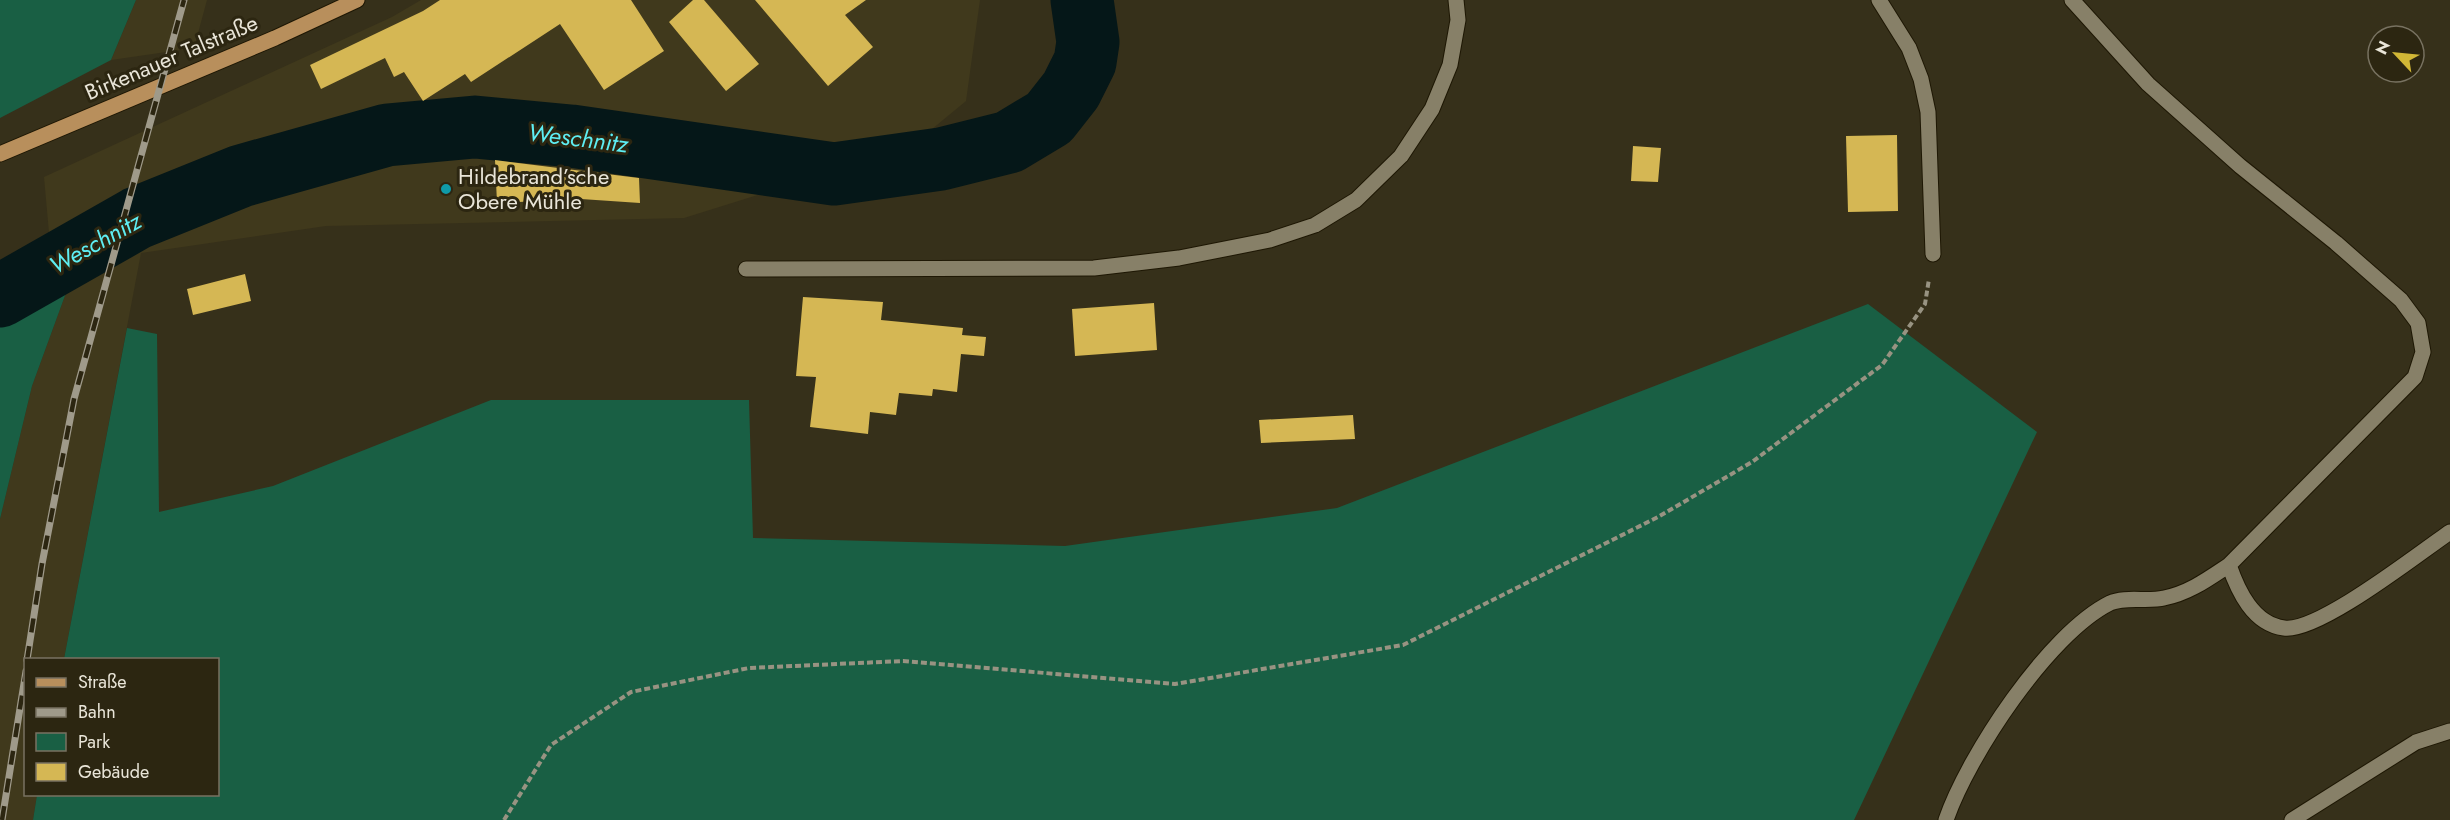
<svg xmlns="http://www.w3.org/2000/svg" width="2450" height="820" viewBox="0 0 2450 820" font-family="Jost,sans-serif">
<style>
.built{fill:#40391c}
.green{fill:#195f44}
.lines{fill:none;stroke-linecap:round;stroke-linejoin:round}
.river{stroke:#051718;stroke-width:63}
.building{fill:#d5b754}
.minor-casing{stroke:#1e1704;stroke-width:17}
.major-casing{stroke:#1e1704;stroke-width:17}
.path{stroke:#989382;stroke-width:4;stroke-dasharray:6 3;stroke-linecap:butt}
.minor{stroke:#878068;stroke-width:15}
.major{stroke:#b88f5c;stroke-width:15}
.rail-casing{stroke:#9f9a8a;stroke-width:7}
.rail{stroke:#2c2611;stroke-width:4.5;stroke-dasharray:14;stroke-linecap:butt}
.culture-dot{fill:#0f9aa8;stroke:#2c2611;stroke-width:2}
.labels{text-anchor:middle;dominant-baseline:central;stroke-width:6;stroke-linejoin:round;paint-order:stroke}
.street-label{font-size:22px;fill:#e9e5d8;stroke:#2c2611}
.poi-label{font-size:22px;fill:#e9e5d8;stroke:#2c2611;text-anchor:start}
.water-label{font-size:24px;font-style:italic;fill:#5eeef3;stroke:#2c2611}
</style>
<rect width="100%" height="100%" fill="#36301a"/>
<path class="built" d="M136,0H207L194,48L111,60Z
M421,0H980L966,101L909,148L684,218L326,226L141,253L64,659L26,660V794L37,795L33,820H0V519L32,386L74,271L101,259L52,266L44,177L392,17Z"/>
<path class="green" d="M0,0H136L111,60L0,118Z
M74,271L32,386L0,519V315L16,304Z
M1868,304L2037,432L1854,820H33L37,795L218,794V660L64,659L127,328L157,334L159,512L273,486L491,400H749L753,538L1065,546L1337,508Z"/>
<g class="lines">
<path class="river" d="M0,296L137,218L241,176L387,135L475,127L571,136L834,174L941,159L1009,142L1049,118L1071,90L1085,62L1088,42L1082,0"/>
</g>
<path class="building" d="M440,0H631L664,51L604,90L560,24L471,82L465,74L423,101L404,72L394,77L385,58L321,89L310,65L423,11Z
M693,0H704L759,64L726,91L669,22Z
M755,0H866L845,15L873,47L828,86Z
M1897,135L1898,211L1848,212L1846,136Z
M1633,146L1661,148L1658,182L1631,181Z
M495,160L639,178L640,203L581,199L497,203Z
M245,274L251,301L193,315L187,289Z
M803,297L883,302L881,320L963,328L962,335L986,337L984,356L961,354L957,392L933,389L932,396L899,393L896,415L870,412L868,434L810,427L816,377L796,376Z
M1154,303L1157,350L1075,356L1072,309Z
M1353,415L1355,439L1261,443L1259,420Z"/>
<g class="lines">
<g class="minor-casing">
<path id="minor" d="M1879,0L1909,48L1921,79L1928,112L1933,254
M2072,0L2148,84L2240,166L2336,243L2401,300L2418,323L2423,352L2415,377L2229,565C2238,591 2253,624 2284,628C2318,633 2419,553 2450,532
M746,269L1094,268L1179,258L1270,240L1315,225L1356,200L1401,156L1432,109L1450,65L1458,20L1456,0
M1946,820C1968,756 2048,634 2110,603C2125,596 2148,602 2164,598C2189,593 2208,579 2229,565
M2292,820L2416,742L2450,731"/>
</g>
<g class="major-casing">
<path id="major" d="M0,154L275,38L357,0"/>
</g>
<path class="path" d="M504,820L551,745L631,692L749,668L903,661L1175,684L1403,645L1658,517L1752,462L1882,365L1925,304L1929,279"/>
<use href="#minor" class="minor"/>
<use href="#major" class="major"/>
<g class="rail-casing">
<path id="rail" d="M27,660L42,564L74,399L184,0
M2,820L26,671"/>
</g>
<use href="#rail" class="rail"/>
</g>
<circle class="culture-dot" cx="446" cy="189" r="6"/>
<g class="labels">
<g class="street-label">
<text transform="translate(171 57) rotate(-23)">Birkenauer Talstraße</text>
</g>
<g class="poi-label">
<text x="458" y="176">Hildebrand’sche<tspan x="458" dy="25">Obere Mühle</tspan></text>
</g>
<g class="water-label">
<text transform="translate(578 138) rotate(7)">Weschnitz</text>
<text transform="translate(95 243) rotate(-29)">Weschnitz</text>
</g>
</g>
<rect x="24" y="658" width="195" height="138" fill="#2c2611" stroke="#787261" stroke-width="1.5"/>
<rect x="36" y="678" width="30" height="9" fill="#b88f5c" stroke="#787261" stroke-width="1.5"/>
<text x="78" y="688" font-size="18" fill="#e9e5d8">Straße</text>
<rect x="36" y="708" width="30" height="9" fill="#9f9a8a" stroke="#787261" stroke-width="1.5"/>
<text x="78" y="718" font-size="18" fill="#e9e5d8">Bahn</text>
<rect x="36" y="733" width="30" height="18" fill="#195f44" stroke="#787261" stroke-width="1.5"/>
<text x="78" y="748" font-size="18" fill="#e9e5d8">Park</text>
<rect x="36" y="763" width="30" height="18" fill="#d5b754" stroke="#787261" stroke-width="1.5"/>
<text x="78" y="778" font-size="18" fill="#e9e5d8">Gebäude</text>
<g transform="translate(2396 54) rotate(296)"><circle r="28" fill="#2c2611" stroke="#787261" stroke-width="1.5"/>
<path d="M0-4.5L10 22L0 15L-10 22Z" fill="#d1b736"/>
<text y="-9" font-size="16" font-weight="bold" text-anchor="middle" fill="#e9e5d8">N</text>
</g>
</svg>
